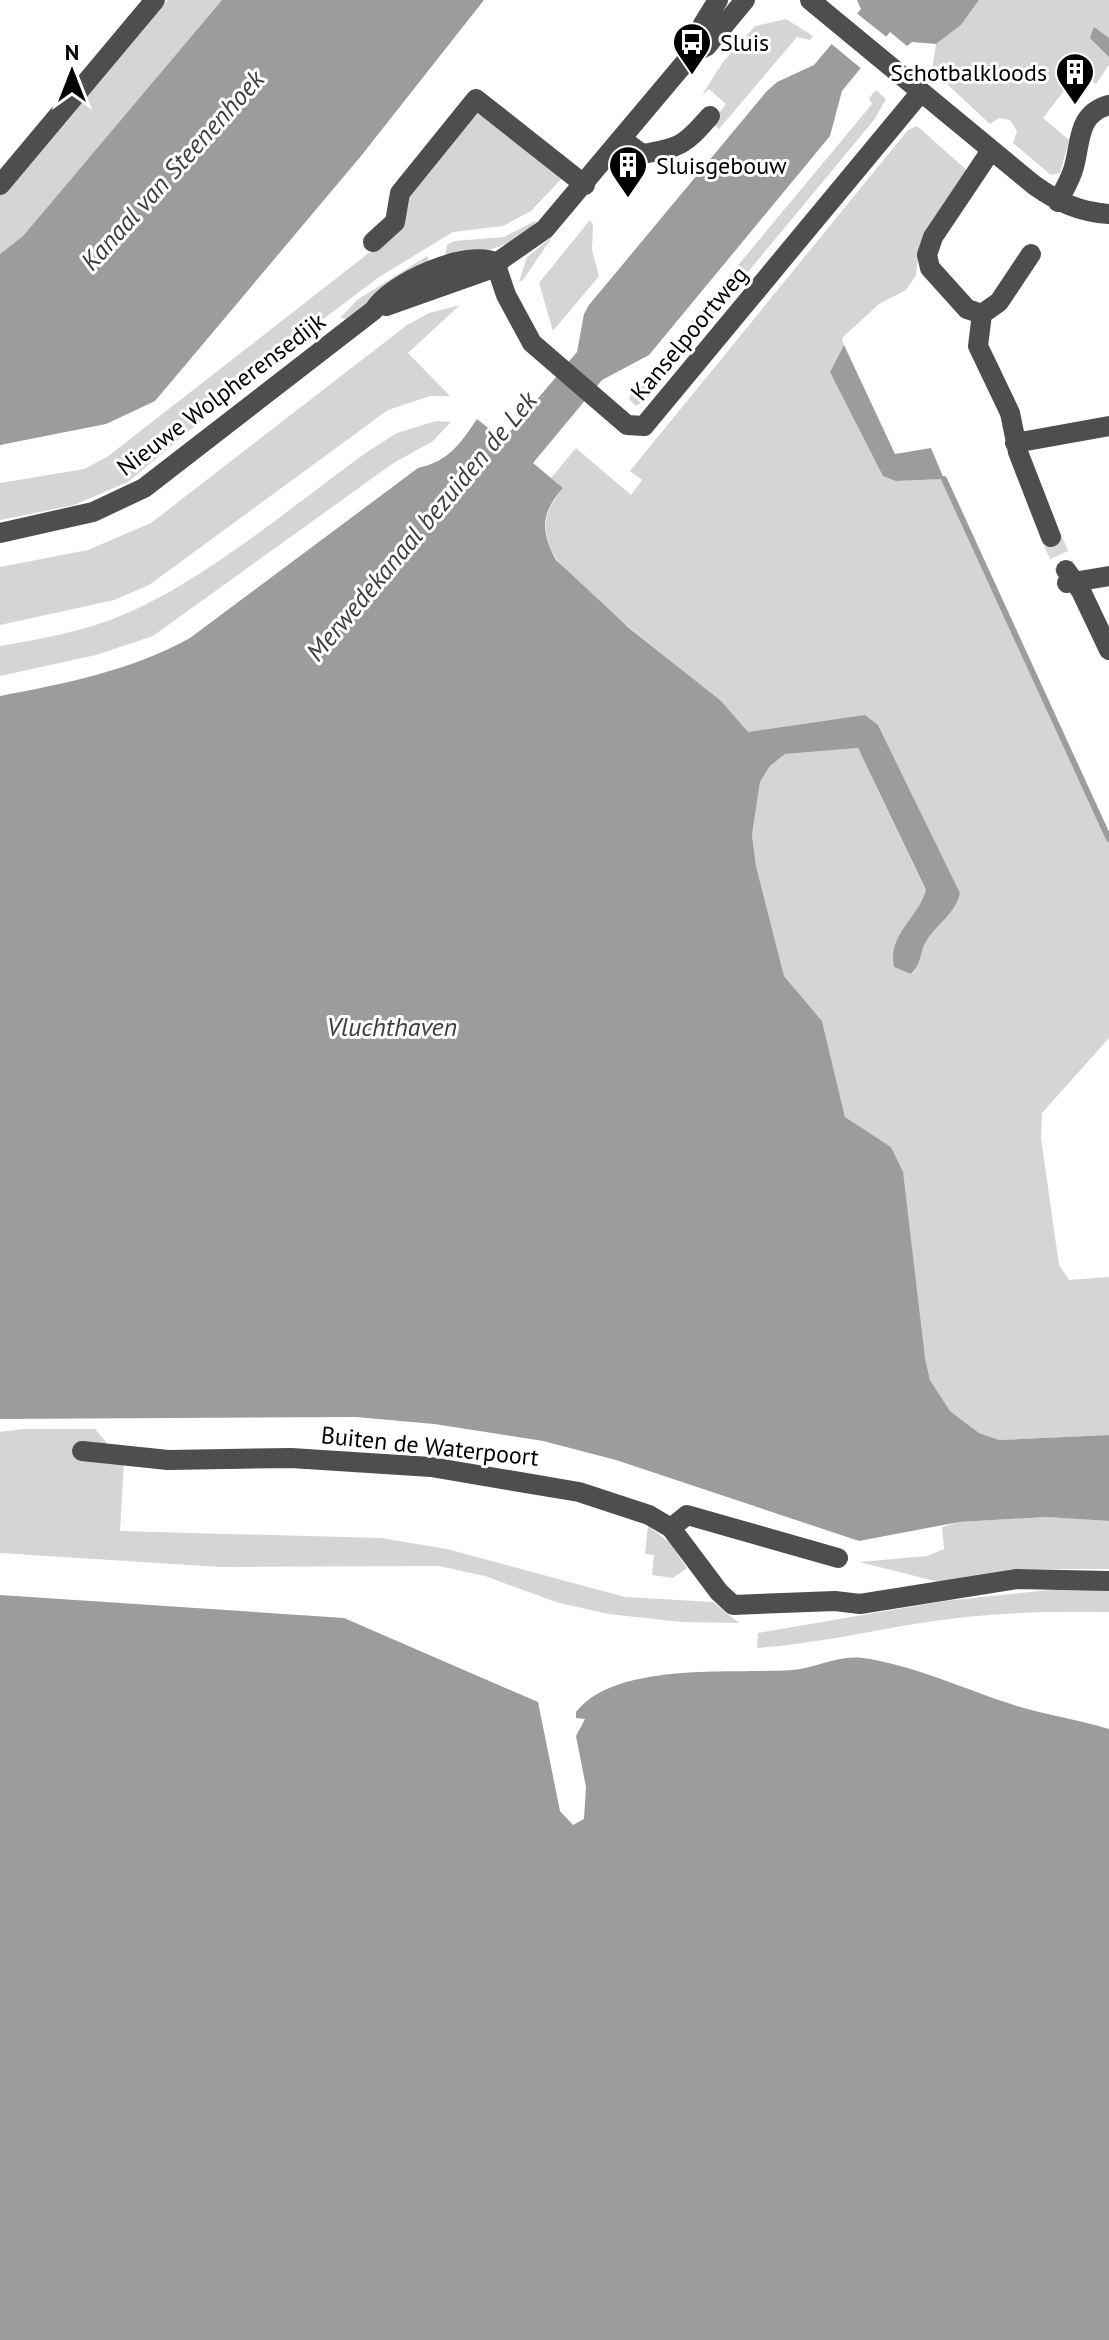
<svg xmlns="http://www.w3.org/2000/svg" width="1109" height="2340" viewBox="0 0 1109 2340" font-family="'PT Sans',sans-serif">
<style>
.green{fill:#d5d5d5}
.water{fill:#9c9c9c}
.pier{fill:#fff}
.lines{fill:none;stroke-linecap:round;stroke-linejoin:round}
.stream{stroke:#9c9c9c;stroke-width:6}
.minor-tunnel{stroke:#d9d9d9;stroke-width:20;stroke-dasharray:20 10;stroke-linecap:butt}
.minor{stroke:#4e4e4e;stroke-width:20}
.labels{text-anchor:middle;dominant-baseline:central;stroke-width:6;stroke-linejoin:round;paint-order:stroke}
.poi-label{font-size:24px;fill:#000;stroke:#fff;text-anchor:start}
.street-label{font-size:24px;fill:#000;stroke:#fff}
.water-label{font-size:26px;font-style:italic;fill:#3d3d3d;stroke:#fff}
</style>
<rect width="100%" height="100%" fill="#fff"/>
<path class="green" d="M168,0H222L23,236L0,254V189Z
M979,0H1109V65L1096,84L1077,74L1043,118L1069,140L1060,173L1051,175L1013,143L1017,131L1010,120L999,118L990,124L932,70L936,44L961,25Z
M786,19L813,36L810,40L797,37L719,129L712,123L726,104L709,89L702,95L723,62L755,26Z
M876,90L886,99L874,120L660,378L652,395L636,406L629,399L631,394L872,104L869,98Z
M476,104L566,174L531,211L503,226L453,232L379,277L318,323L128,482L74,505L0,520V483L84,469L107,457L397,231L405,198Z
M917,126L969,172L918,258L916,275L906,290L879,304L842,338L844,345L830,372L896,481L944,479L1109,843V1038L1042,1113L1041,1138L1059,1265L1069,1280L1109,1277V1435L999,1440L979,1433L950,1411L930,1380L925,1358L891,1147L845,1117L822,1021L784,976L756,866L752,835L760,782L770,766L785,754L858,748L926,891C918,919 887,934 894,967L912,974C923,963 919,952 927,940C937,924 958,911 960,893L878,725L748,733C700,677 635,638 583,586C572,575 557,564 551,549C540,524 547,508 563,488L551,478L576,448L631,495L642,480L630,471L908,130Z
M537,220C518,247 476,254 445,260L447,245L454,241L504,237Z
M590,220L593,224L592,250L599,276L553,331L539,283Z
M553,236L523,280L519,282L527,257Z
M427,256L431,265L376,295L346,319L340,318L357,300Z
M460,305L408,353L450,396H430L388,410L149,585L114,600L0,625V567L88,550L151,523L407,325L429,313Z
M436,421L451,422L433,441L392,464L153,636L96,655L0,676V646C41,639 86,631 125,614C206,580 297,502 370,450L397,433Z
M23,1429H95L124,1463L120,1531L381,1538L447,1549L625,1597L713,1602L739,1623L682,1622L608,1614L556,1602L485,1576L439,1566L221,1567L0,1553V1432Z
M1046,1517L1109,1521V1569H1015L939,1582L859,1562L927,1556L944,1549L942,1527L959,1522Z
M648,1526L669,1542L687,1568L673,1578L652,1575L654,1555L645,1554Z
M1068,1588L1109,1589V1612C1044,1611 979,1613 914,1624C861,1633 811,1644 757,1648L758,1633L945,1601Z"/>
<path class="water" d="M222,0H484L361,156L155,401L106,424L0,445V254L23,236Z
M857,0H979L961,25L936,44L912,42L907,46L890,32L842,91L830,136L649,355L602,380L533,463L563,488C541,513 540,530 556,560L629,628L721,701L748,732L865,715L878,725L960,893C957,912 937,924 927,940C919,952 923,963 911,974L894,967C887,934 918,919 926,890L858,748L785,754L770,766L760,782L752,835L756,866L784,976L822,1021L845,1117L891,1147L903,1172L925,1358L930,1380L950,1411L979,1433L999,1440L1109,1435V1521L1046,1517L959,1522L859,1541L616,1460L543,1441L434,1424L356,1417L0,1419V696C67,683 130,671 190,638L418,468C449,461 460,444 477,419L503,440L577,352L584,314L589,305L766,92L777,82L814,65L861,9Z
M1094,27L1109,38V57L1090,38Z
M844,345L895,454L931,448L944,479L896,481L883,476L830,372Z
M0,1595L344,1618L538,1702L560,1811L573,1825L584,1819L586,1787L576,1736L585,1719L576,1718V1712C616,1661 734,1674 792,1670C818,1668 836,1655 863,1658C914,1665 966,1690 1014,1705C1045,1715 1078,1719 1109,1729V2340H0Z"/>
<path class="pier" d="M854,11L889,39L863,70L829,42Z"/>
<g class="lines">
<path class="stream" d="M944,479L1109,839"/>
<path class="minor-tunnel" d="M1051,537L1066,570"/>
<path class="minor" d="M810,0L1034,185C1058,202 1079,212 1109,214
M693,53L707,46L745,0
M623,140L642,154C680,148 685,145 710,116
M0,185L155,0
M1058,202C1063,191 1071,179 1074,167C1081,141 1077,114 1109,105
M373,242L395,222L400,193L476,99L585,185
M495,262L506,295L532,343L627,425L644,426L921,92
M386,306L485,271L545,229L693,53L703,24L718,0
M982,314L978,346L1010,413L1018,452L1051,537
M982,314L967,309L930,268L927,255L933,237L990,152
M982,314L999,302L1031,254
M1015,443L1109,426
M0,533L93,512L144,488L374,310C390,283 466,249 495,262
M1066,570L1081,591L1109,650
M1067,583L1109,576
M82,1451L168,1460L291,1458L431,1467L579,1492L649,1515L671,1528L719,1592L733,1605L835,1601L860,1604L1017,1579L1109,1581
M671,1528L687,1515L838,1558"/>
</g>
<defs>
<g id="bus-pin" transform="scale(2)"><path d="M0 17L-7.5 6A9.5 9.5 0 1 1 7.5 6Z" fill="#000" stroke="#fff"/><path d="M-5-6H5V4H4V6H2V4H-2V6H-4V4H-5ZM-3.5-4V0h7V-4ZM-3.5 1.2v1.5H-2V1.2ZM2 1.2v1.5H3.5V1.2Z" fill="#fff"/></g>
<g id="building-pin" transform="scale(2)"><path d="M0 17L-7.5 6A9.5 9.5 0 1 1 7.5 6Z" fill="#000" stroke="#fff"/><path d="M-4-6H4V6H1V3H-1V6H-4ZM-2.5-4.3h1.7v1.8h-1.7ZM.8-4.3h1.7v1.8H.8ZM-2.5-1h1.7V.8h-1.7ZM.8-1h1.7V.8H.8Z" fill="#fff"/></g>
</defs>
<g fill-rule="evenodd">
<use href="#bus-pin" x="692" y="42"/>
<use href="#building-pin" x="1075" y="72"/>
<use href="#building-pin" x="628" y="165"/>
</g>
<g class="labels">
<g class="poi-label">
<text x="720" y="42">Sluis</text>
<text x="1047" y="72" text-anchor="end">Schotbalkloods</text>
<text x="656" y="165">Sluisgebouw</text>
</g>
<g class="street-label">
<text transform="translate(689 333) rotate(-50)">Kanselpoortweg</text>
<text transform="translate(221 394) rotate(-37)">Nieuwe Wolpherensedijk</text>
<text transform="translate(430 1446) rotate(6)">Buiten de Waterpoort</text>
</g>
<g class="water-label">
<text transform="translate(172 170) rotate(-48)">Kanaal van Steenenhoek</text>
<text transform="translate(421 526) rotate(-50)">Merwedekanaal bezuiden de Lek</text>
<text x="392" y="1026">Vluchthaven</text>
</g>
</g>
<g transform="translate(72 72)" stroke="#ffffff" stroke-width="6" paint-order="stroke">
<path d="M0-6L14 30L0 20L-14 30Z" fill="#000000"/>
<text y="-12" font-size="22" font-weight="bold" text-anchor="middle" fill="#000000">N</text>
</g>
</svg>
